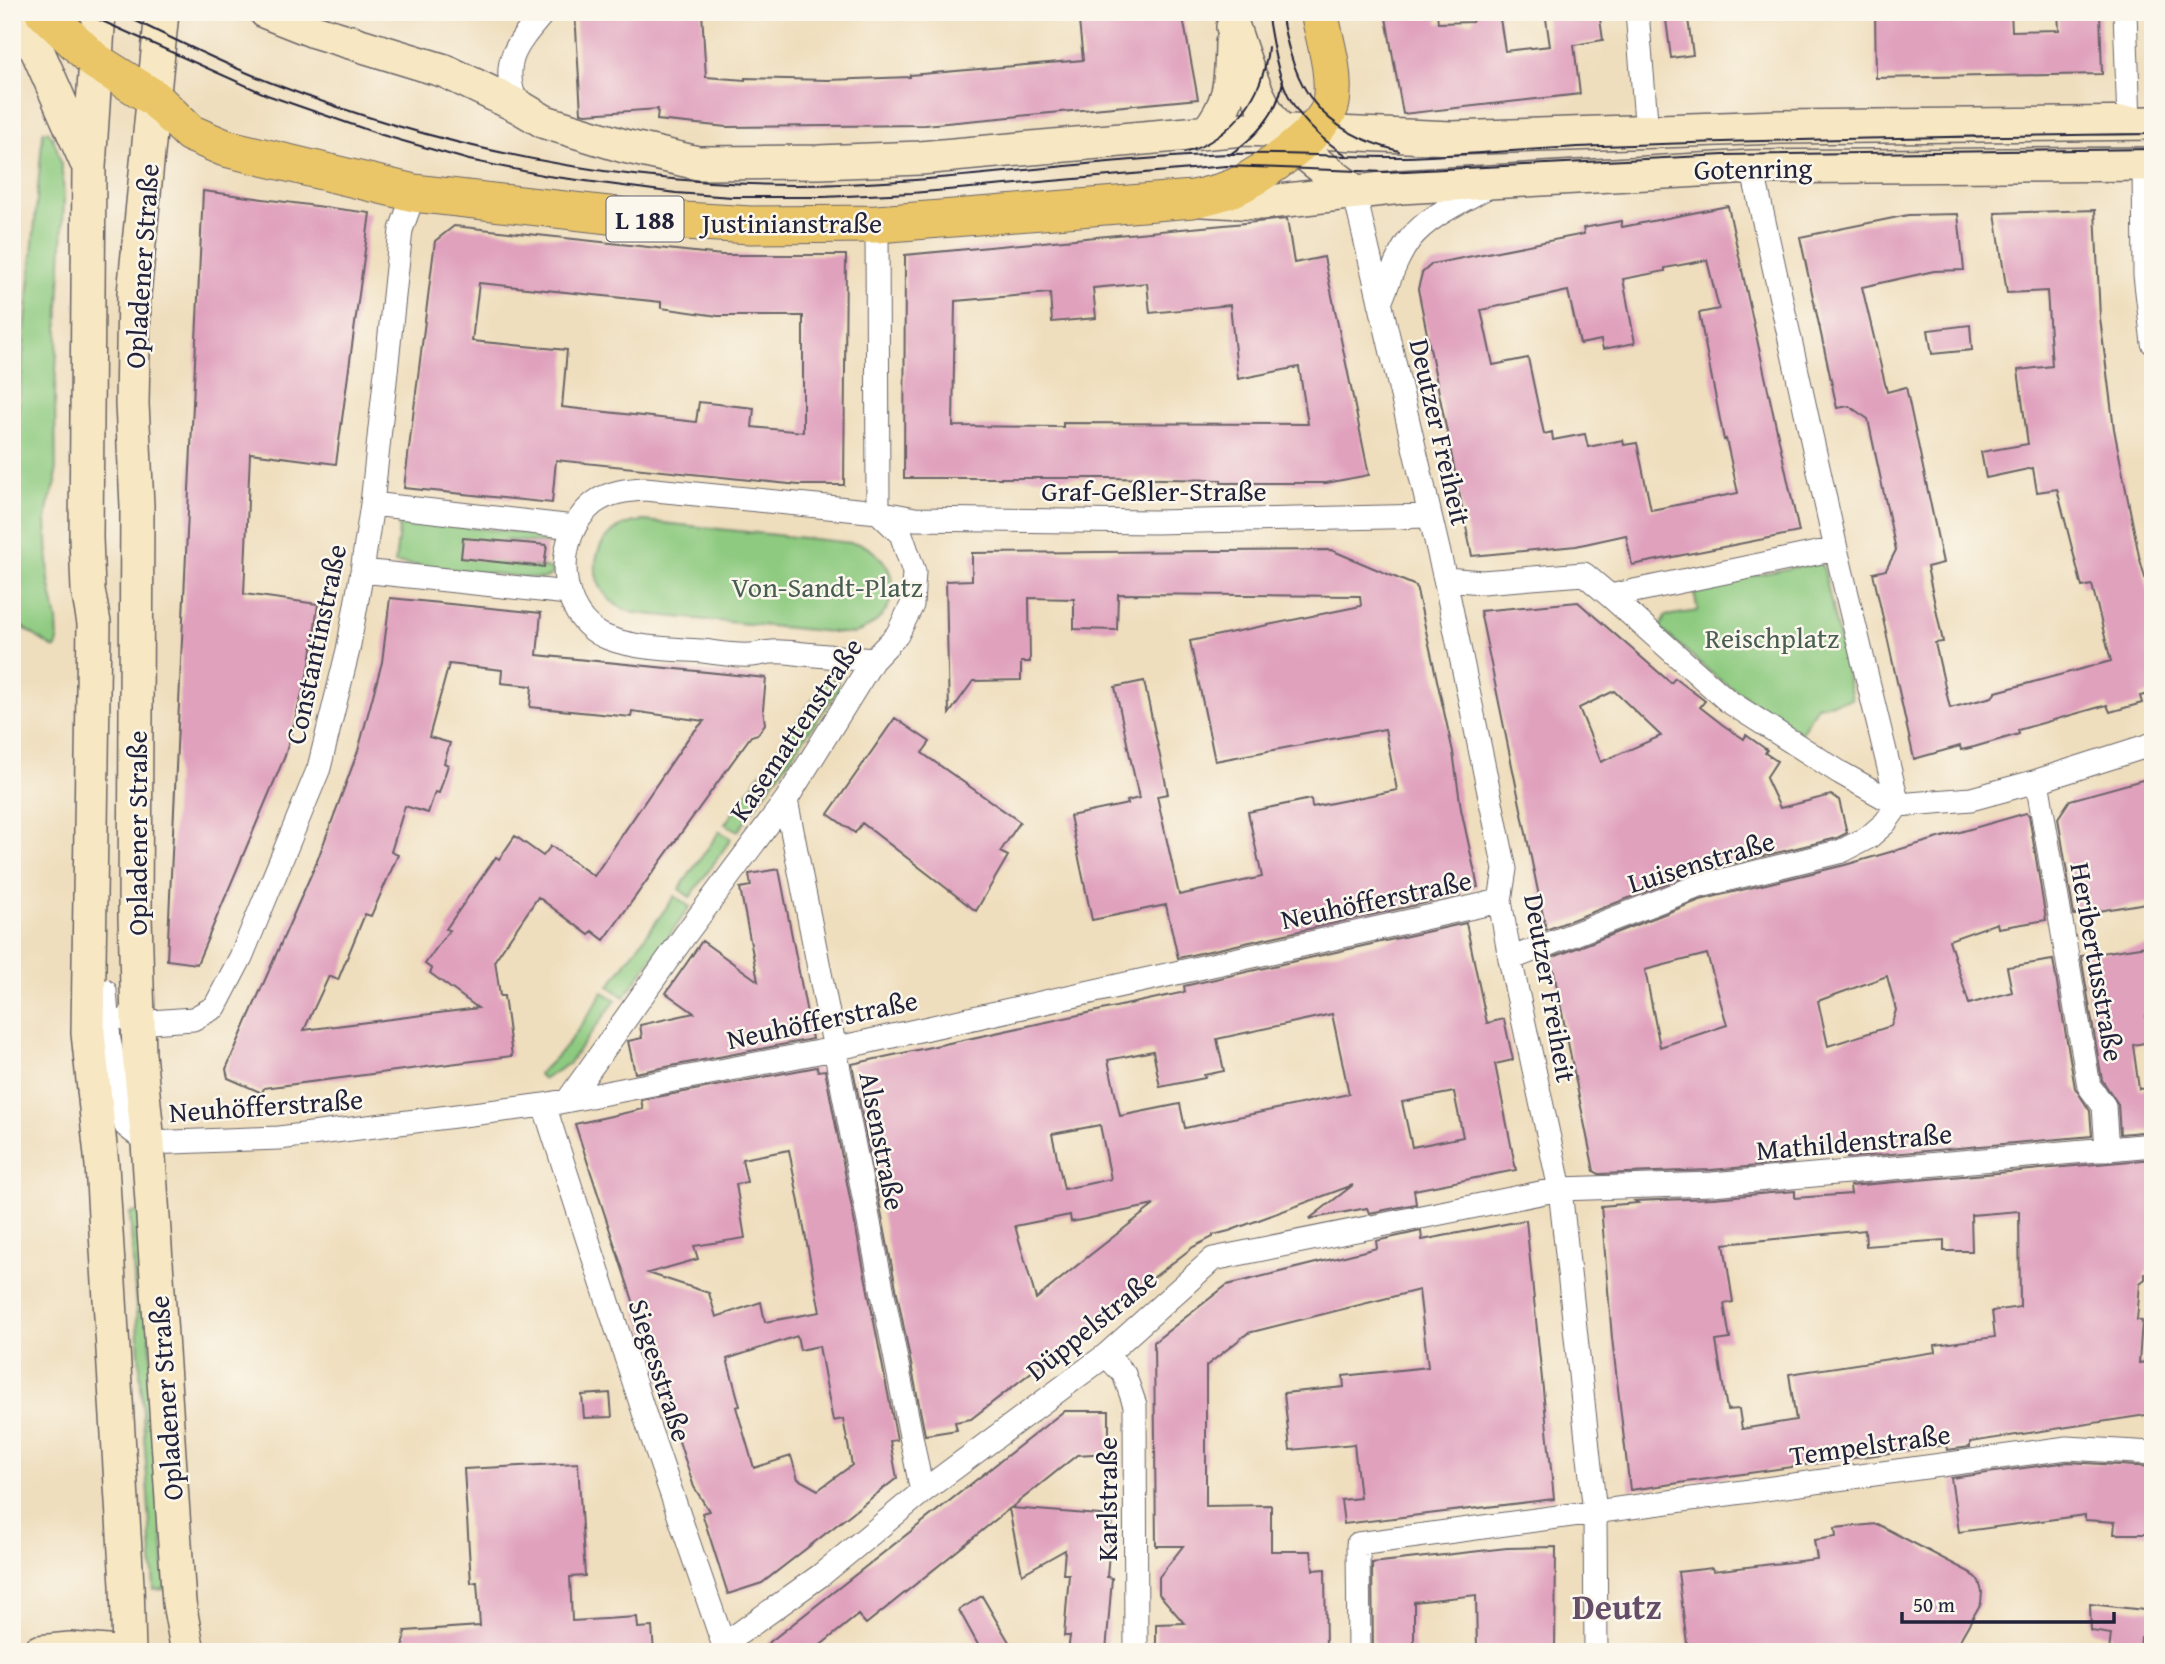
<svg xmlns="http://www.w3.org/2000/svg" width="2165" height="1664" viewBox="0 0 2165 1664" font-family="'Gentium Book Plus',serif">
<style>
.green{fill:#8eca80;stroke:#58765e;stroke-width:2}
.building{fill:#e0a1bd;fill-rule:evenodd}
.lines{fill:none;stroke-linecap:round;stroke-linejoin:round}
.street-casing{stroke:#6a6468;stroke-width:25}
.secondary-casing{stroke:#6a6468;stroke-width:36}
.primary-casing{stroke:#6a6468;stroke-width:39}
.street{stroke:#fff;stroke-width:23}
.secondary{stroke:#f7e8c3;stroke-width:33}
.primary{stroke:#eac669;stroke-width:37}
.tram{stroke:#22223b;stroke-width:2}
.labels{text-anchor:middle;dominant-baseline:central;stroke-width:5;stroke-linejoin:round;paint-order:stroke}
.shield{fill:#fbf7ec;stroke:#636270;stroke-width:2}
.shield-label{font-size:26px;font-weight:bold;fill:#22223b}
.street-label{font-size:28px;fill:#22223b;stroke:#fbf7ec}
.park-label{font-size:28px;fill:#485d53;stroke:#fbf7ec}
.district-label{font-size:35px;font-weight:bold;fill:#644e68;stroke:#fbf7ec}
</style>
<rect width="100%" height="100%" fill="#fbf7ec"/>
<filter id="ink" filterUnits="userSpaceOnUse"><feTurbulence type="fractalNoise" baseFrequency=".0143" numOctaves="2"/><feDisplacementMap in="SourceGraphic" scale="14" xChannelSelector="R" yChannelSelector="G"/><feConvolveMatrix kernelMatrix="1 2 1 2 8 2 1 2 1" color-interpolation-filters="sRGB"/></filter>
<filter id="wash" filterUnits="userSpaceOnUse"><feTurbulence type="fractalNoise" baseFrequency=".00686" numOctaves="4" result="noise"/><feDisplacementMap in="SourceGraphic" scale="28" xChannelSelector="R" yChannelSelector="G"/><feGaussianBlur stdDeviation="1.57" result="paint"/><feColorMatrix in="noise" values="0 0 0 0 0 0 0 0 0 0 0 0 0 0 0 0 0 1.4 0 .05"/><feComposite in="paint" operator="in"/></filter>
<g filter="url(#wash)">
<rect width="100%" height="100%" fill="#efdebd"/>
<path class="green" d="M43,131H48C62,149 63,179 64,201L55,394L56,483L48,505L46,520L49,581L57,620L58,642L55,649L12,620V479Z
M400,521L549,535L556,539L557,544L505,540L502,564L554,569L552,575L543,579L395,563Z
M644,521L861,544C908,566 901,620 852,634L634,613C578,597 585,524 644,521Z
M1820,562L1824,570L1852,699L1817,706L1801,733L1717,678L1660,628L1665,616L1698,611L1693,588Z
M837,678L839,689L738,831L725,824L825,682Z
M720,831L731,839L690,897L679,889Z
M675,896L690,907L624,997L609,986Z
M603,992L616,1000L568,1064L544,1079L538,1074C566,1051 584,1022 603,992Z
M142,1212L166,1589L154,1590L130,1213Z"/>
<g id="blocks">
<path class="building" d="M575,12H702L706,77L745,80V78L828,80L910,77V75L1083,60L1078,12H1182L1198,99L925,125L727,127L657,120L658,109L586,114L581,113Z
M1385,12H1437L1438,23L1472,22L1477,12H1499L1505,51L1550,46L1545,12H1599L1603,40L1574,45L1580,94L1403,114Z
M1665,12H1687L1693,55L1671,58Z
M1875,12H2011L2012,31L2059,30L2058,12H2100L2102,74L1876,78Z
M203,191L370,213L336,464L250,453L244,594L318,604L310,664L285,756L197,964L167,960Z
M1728,206L1799,532L1632,565L1626,535L1576,546L1472,556L1418,289L1422,273L1432,264L1584,234L1583,228L1621,221L1622,227ZM1707,260L1719,309L1699,313L1724,440L1726,439L1738,493L1651,510L1637,443L1624,445L1623,440L1588,447L1585,434L1553,440L1552,432L1544,434L1528,358L1493,365L1481,310L1568,291L1580,344L1601,340L1603,349L1635,343L1623,279L1665,271V268Z
M2095,210L2100,318L2114,429L2139,556L2153,606V693L2140,696L2142,703L2110,712L2107,705L2018,730L2019,734L1974,747L1961,750L1960,746L1914,759L1873,573L1886,570L1896,550L1873,443L1868,419L1849,406L1837,408L1800,237L1908,215L1958,214L1964,270L1934,271L1862,287L1887,392L1906,387L1943,563L1927,567L1943,642L1935,643L1950,708L1992,697L1996,692L2111,661L2092,585L2082,587L2057,489L2037,492L2033,468L1986,478L1981,452L2028,444L2018,370L2052,366L2047,291L2007,293L1995,213Z
M1287,219L1294,263L1324,257L1369,475L1326,483H1221V480L1106,478H904L905,255ZM1147,283L1150,313L1230,305L1238,379L1299,367L1308,424L1063,423V427L953,426L955,301L1050,293L1052,322L1096,318L1093,288Z
M454,226L722,255H846L844,485H799L556,460L552,503L404,488L435,241ZM479,283L661,302V308L718,316H803V432L752,427L754,408L699,402L696,422L562,407L567,350L472,341Z
M1970,325L1972,350L1932,354L1928,330Z
M463,538L547,545L544,567L461,558Z
M1331,550L1416,586L1453,752L1461,809L1478,887L1460,891L1461,895L1178,958L1166,905L1092,920L1070,816L1128,804L1127,801L1139,798L1115,687L1144,681L1168,794L1157,796L1179,895L1262,877L1248,812L1311,799L1312,807L1397,790L1385,729L1215,761L1190,641L1361,606L1360,596L1118,594L1117,630L1074,629V599L1029,598L1030,662H1021V680L973,681L949,714L946,581L972,580V553Z
M390,598L541,613L537,655L766,678L763,709L765,724L758,734L751,736L604,940L592,931L589,935L538,897L495,960L500,996H504L512,1056L264,1088L262,1093L228,1078L226,1069L317,861L358,751L382,662ZM449,664L502,670L501,683L532,686L530,707L631,717L632,711L704,721L689,737L594,876L551,846L543,856L515,836L499,859L496,857L446,929L449,930L425,964L432,969L430,973L478,1008L304,1030L329,976L338,980L365,914L371,916L398,855L391,852L405,806L428,813L435,792L439,793L448,765L444,763L450,743L429,737Z
M1578,602L1671,683L1675,678L1705,701L1700,707L1723,725L1744,739L1746,735L1767,750L1765,753L1777,761L1766,778L1780,808L1831,795L1839,800L1847,833L1837,838L1691,874L1546,930L1480,611ZM1614,691L1661,736L1601,762L1579,708Z
M895,718L930,742L922,753L1020,822L1000,852L1008,856L976,911L862,823L855,833L828,814Z
M2153,777V902L2074,915L2058,818L2070,800Z
M2026,813L2029,815L2046,920L1998,928L1997,923L1949,940L1969,1004L2012,992L2007,967L2053,960L2075,1088L2090,1111L2092,1136L1847,1158L1845,1143L1793,1148V1163L1711,1170L1599,1174L1594,1171L1551,958L1700,900L1845,865ZM1707,954L1727,1025L1660,1047L1645,970ZM1887,976L1896,1010L1891,1026L1828,1046L1818,1001Z
M779,869L812,1039L635,1073L628,1041L642,1038L640,1025L694,1013L666,993L702,941L758,981L740,888L751,886L749,874Z
M1466,923L1487,1023L1504,1019L1513,1060L1495,1064L1516,1170L1414,1190L1416,1204L1369,1213L1367,1208L1309,1219L1353,1185L1229,1231L1213,1235V1237L1193,1247L971,1419L955,1422L957,1430L925,1435L852,1064L1185,992L1184,986ZM1332,1014L1349,1094L1185,1128L1180,1104L1120,1116L1108,1060L1153,1051L1160,1087L1205,1078L1204,1075L1224,1071L1217,1039ZM1454,1092L1463,1137L1412,1147L1402,1102ZM1100,1125L1111,1179L1064,1189L1052,1134ZM1154,1205L1085,1259L1036,1299L1015,1226L1070,1215L1071,1222Z
M2153,945V1015L2146,1016L2150,1042L2133,1045L2139,1089L2153,1088V1131L2120,1134L2118,1104L2102,1080L2081,956Z
M817,1067L818,1071L825,1070L897,1440L890,1441L897,1478L762,1583L728,1594L702,1513L709,1511L694,1487L575,1124L643,1109L641,1100ZM789,1150L820,1312L765,1322L761,1302L716,1317L709,1293L648,1273L698,1259L694,1246L745,1238L736,1184L747,1182L742,1159ZM797,1336L800,1350L819,1346L833,1421L843,1419L852,1465L818,1490L798,1479L791,1456L754,1468L736,1407L740,1406L727,1359Z
M2153,1159V1220L2148,1271L2145,1273V1279L2140,1283L2137,1320L2142,1321L2139,1363L2153,1361V1414L1970,1442V1447L1947,1450L1946,1445L1630,1490L1612,1338L1601,1206L1638,1203L1635,1201L1713,1198L1795,1191V1198L1851,1194L1850,1186ZM2019,1211L2020,1307L1992,1311L1995,1337L1935,1345L1936,1352L1789,1374L1796,1420L1742,1429L1739,1409L1727,1410L1716,1341L1730,1339L1724,1304L1733,1302L1724,1244L1865,1230L1866,1246L1944,1240V1251H1972L1971,1215Z
M1526,1220L1554,1499L1344,1524L1341,1500L1360,1498L1354,1444L1290,1450L1284,1393L1344,1387L1343,1376L1428,1367L1419,1290L1248,1333L1206,1366V1506L1271,1505V1551H1311L1313,1570L1325,1569L1326,1652H1156V1624L1184,1623L1159,1594V1577L1183,1546H1156L1154,1342L1227,1285L1377,1248L1376,1241L1421,1231L1422,1240Z
M610,1393L612,1417L584,1418L582,1395Z
M1064,1411H1109V1453L1077,1455L1011,1508L1112,1516L1107,1577L1112,1578L1106,1652H1068L1070,1636H1064L1069,1574H1063L1065,1550L1022,1574L1009,1509L866,1624L858,1615L812,1652H757Z
M2068,1462L2153,1467V1534H2114L2115,1522L2085,1520V1515L1959,1532L1951,1478Z
M578,1463L585,1576L570,1577L572,1621L637,1617L638,1628L652,1627L654,1652H403L405,1631L480,1626L477,1582L471,1583L464,1469Z
M1877,1524L1971,1573L1979,1581L1982,1592L1981,1603L1953,1652H1688L1678,1572L1712,1568L1713,1571L1817,1559L1814,1540L1836,1537L1835,1528Z
M1556,1547L1555,1652H1477L1476,1595L1414,1602V1652H1373L1372,1563L1507,1548Z
M982,1596L996,1620L1015,1652H982L959,1610Z
M2090,1604L2153,1611V1638L2141,1637L2140,1652H2109L2111,1634L2091,1631Z"/>
</g>
</g>
<g filter="url(#ink)">
<use href="#blocks" fill-opacity="0" stroke="#6a6468" stroke-width="2"/>
<g class="lines">
<g class="street-casing">
<path id="street" d="M1637,12L1647,133
M2125,12L2129,122
M518,106C498,63 517,44 544,12
M2144,164L2145,275L2153,343
M1752,167L1836,549L1898,805
M1354,191L1445,579L1498,836L1505,869L1500,901L1510,959L1560,1189L1595,1513L1596,1652
M1380,303C1389,281 1396,258 1410,239C1429,215 1465,200 1491,185
M372,504L574,527
M362,571L568,593
M1445,579L1482,582L1584,574L1610,596L1836,549
M1610,596L1728,701L1839,772L1898,805
M873,660C850,658 827,656 804,654C794,653 782,651 772,652C765,652 758,655 751,655C735,656 719,653 703,651C672,649 637,649 608,638C555,617 552,536 594,503C609,492 627,490 645,489L878,512L915,519L1155,522L1430,516
M2037,781L2089,1086L2104,1106L2107,1150
M786,800L922,1492
M1898,805L1971,799L2037,781L2153,744
M1510,959L1696,887L1842,851L1869,837L1885,823L1898,805
M105,991L109,1040L126,1126L148,1143L279,1138L544,1105L834,1049L1500,901
M126,1019L137,1023L193,1019L215,1007L241,957L319,768L348,650L362,571L372,504L401,230L414,193
M568,1100L685,935L786,800L873,660L897,635L912,605L914,572L901,534L878,512L877,224
M544,1105L649,1428L726,1652
M1106,1355L1124,1374L1135,1405L1136,1652
M723,1645L821,1575L922,1492L1106,1355L1213,1259L1560,1189L1712,1184L2153,1145
M1359,1652L1358,1544L2067,1448L2153,1453"/>
</g>
<g class="secondary-casing">
<path id="secondary" d="M99,12L89,167L86,538L88,590L94,623L88,1033L102,1165L127,1585L129,1652
M162,12L134,294L132,404L137,506L135,917L139,1054L148,1143L179,1603L188,1652
M266,12L314,31L445,71L518,106L545,122L624,146L698,163L819,162L920,158L1244,129L1452,138L1780,127L2153,123
M12,18L37,50L86,161
M1233,27C1243,57 1252,87 1268,114C1287,144 1326,170 1354,191
M1207,132C1232,103 1231,79 1232,43
M1203,200L1260,203L1401,187L1752,167L2153,164
M39,1652L70,1649L107,1652"/>
</g>
<g class="primary-casing">
<path id="primary" d="M44,12L95,61L154,98L190,133L225,148L414,193L635,218L751,225L877,224L1193,199C1207,196 1221,193 1235,187C1259,177 1327,130 1331,103C1336,74 1325,41 1319,12"/>
</g>
<use href="#street" class="street"/>
<use href="#secondary" class="secondary"/>
<use href="#primary" class="primary"/>
<path class="tram" d="M82,12L267,95L382,135L469,160L548,176L676,193L732,197H823L912,193L1226,166L1385,172L1724,155L2153,149
M117,12C170,37 222,64 277,85C443,149 617,184 794,185C940,185 1084,159 1229,154C1288,152 1347,158 1406,157C1471,155 1537,148 1603,146C1786,139 1969,136 2153,134
M1267,12C1278,79 1285,117 1346,155
M1281,12C1294,91 1319,131 1399,151
M1184,153C1232,138 1264,96 1268,47
M1229,155C1256,137 1278,113 1283,81"/>
</g>
</g>
<g class="labels">
<rect class="shield" x="606.5" y="196.5" width="77" height="45" rx="5"/>
<g class="shield-label">
<text x="645" y="219">L 188</text>
</g>
<g class="street-label">
<text transform="translate(1753 168) rotate(-1)">Gotenring</text>
<text x="792" y="222">Justinianstraße</text>
<text transform="translate(141 266) rotate(-86)">Opladener Straße</text>
<text transform="translate(1441 432) rotate(77)">Deutzer Freiheit</text>
<text x="1154" y="490">Graf-Geßler-Straße</text>
<text transform="translate(315 644) rotate(-78)">Constantinstraße</text>
<text transform="translate(795 729) rotate(-56)">Kasemattenstraße</text>
<text transform="translate(136 833) rotate(-90)">Opladener Straße</text>
<text transform="translate(1701 861) rotate(-17)">Luisenstraße</text>
<text transform="translate(1376 899) rotate(-12)">Neuhöfferstraße</text>
<text transform="translate(2098 962) rotate(80)">Heribertusstraße</text>
<text transform="translate(1551 988) rotate(80)">Deutzer Freiheit</text>
<text transform="translate(822 1019) rotate(-12)">Neuhöfferstraße</text>
<text transform="translate(266 1105) rotate(-4)">Neuhöfferstraße</text>
<text transform="translate(883 1141) rotate(79)">Alsenstraße</text>
<text transform="translate(1854 1141) rotate(-5)">Mathildenstraße</text>
<text transform="translate(1091 1324) rotate(-39)">Düppelstraße</text>
<text transform="translate(661 1370) rotate(72)">Siegesstraße</text>
<text transform="translate(165 1398) rotate(-94)">Opladener Straße</text>
<text transform="translate(1870 1444) rotate(-8)">Tempelstraße</text>
<text transform="translate(1106 1499) rotate(-90)">Karlstraße</text>
</g>
<g class="park-label">
<text x="827" y="586">Von-Sandt-Platz</text>
<text x="1772" y="637">Reischplatz</text>
</g>
<g class="district-label">
<text x="1617" y="1606">Deutz</text>
</g>
</g>
<rect width="2165" height="1664" fill="none" stroke="#fbf7ec" stroke-width="42"/>
<path d="M1902 1612v10h212v-10" fill="none" stroke="#22223b" stroke-width="3.5"/>
<text x="1913" y="1612" font-size="21" fill="#22223b" stroke="#fbf7ec" stroke-width="5" paint-order="stroke">50 m</text>
</svg>
